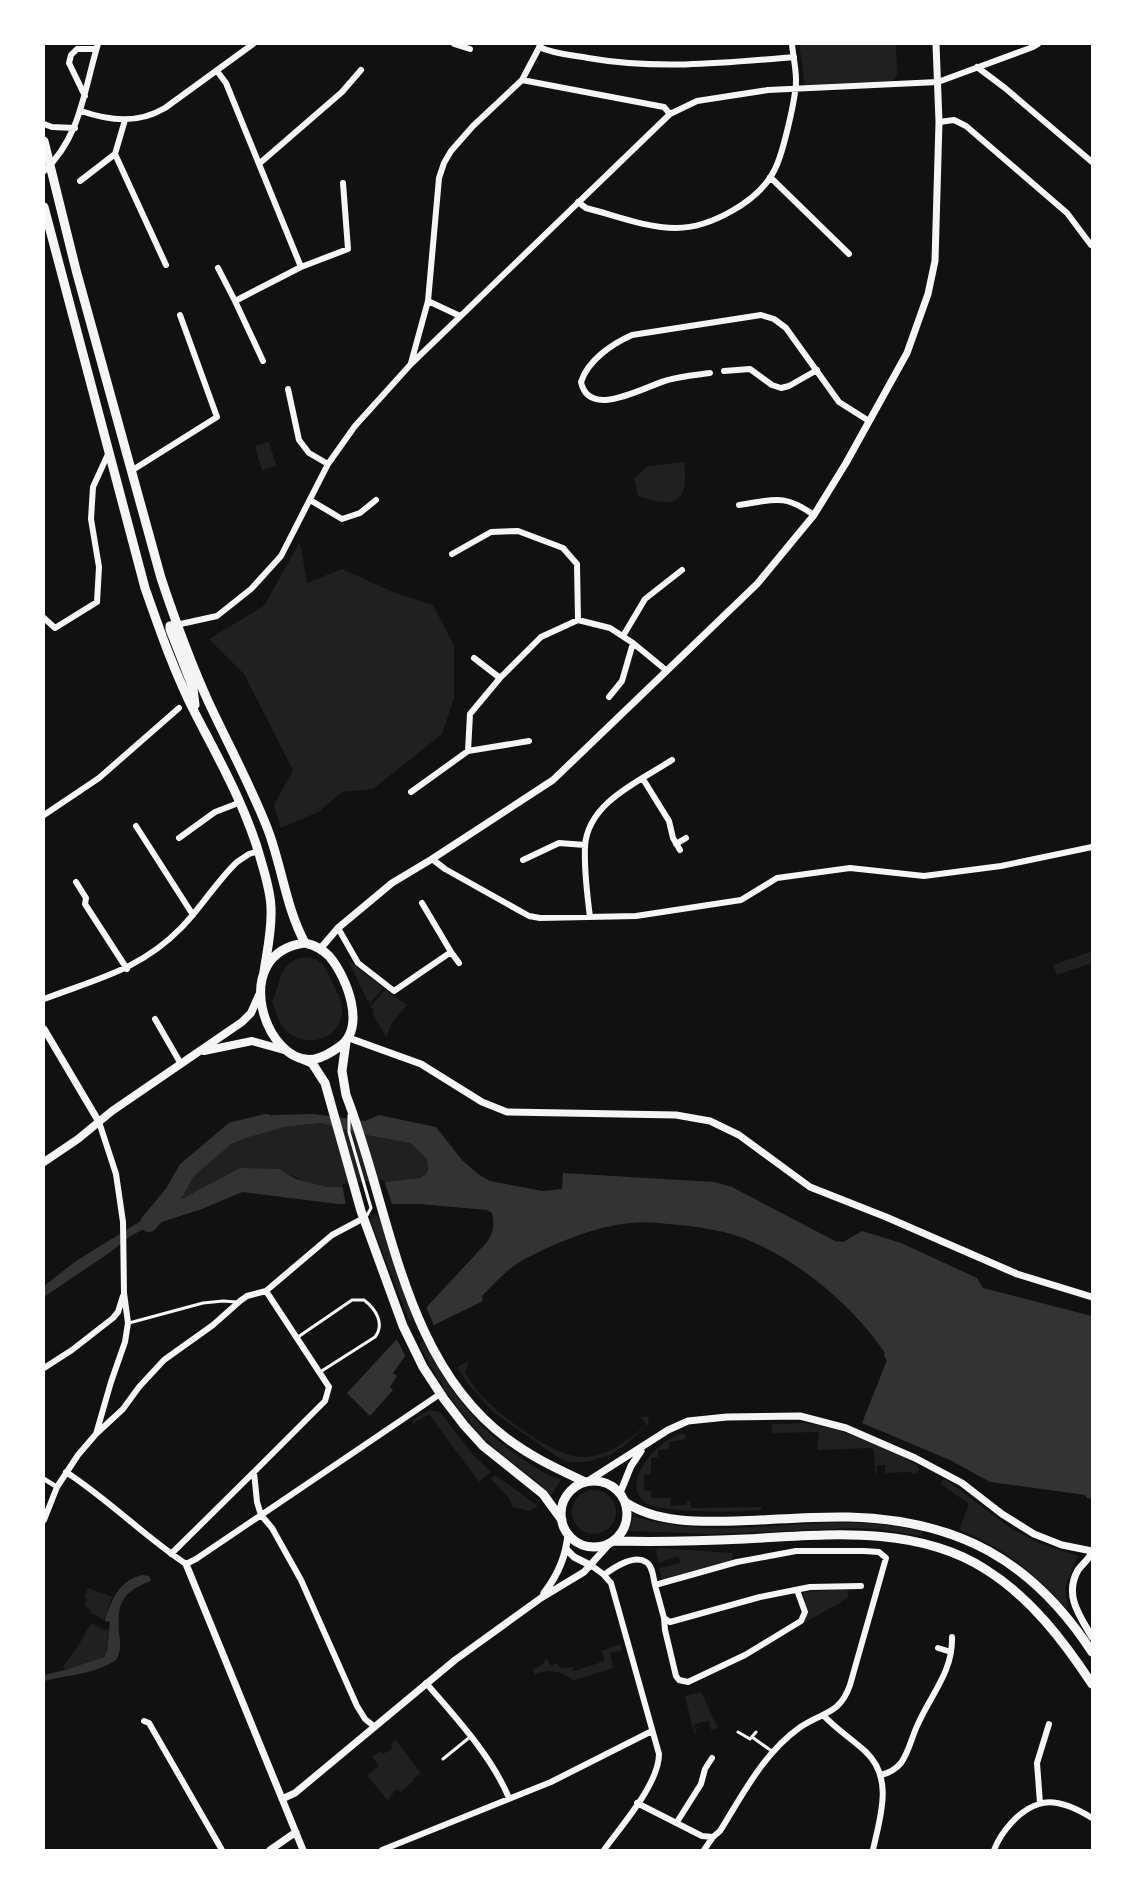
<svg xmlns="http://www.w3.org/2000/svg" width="1136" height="1894" viewBox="0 0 1136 1894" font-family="Cabin,sans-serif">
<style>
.green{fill:#202020}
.water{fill:#333;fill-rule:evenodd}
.pier{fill:#111}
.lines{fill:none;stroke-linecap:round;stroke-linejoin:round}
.river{stroke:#333;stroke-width:18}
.service{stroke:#f5f5f5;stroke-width:3}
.pedestrian{stroke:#f5f5f5;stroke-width:4.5}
.minor{stroke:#f5f5f5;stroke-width:6}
.tertiary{stroke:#f5f5f5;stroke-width:7}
.secondary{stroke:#f5f5f5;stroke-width:8}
.trunk{stroke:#f5f5f5;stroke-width:9}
</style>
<rect width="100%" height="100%" fill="#111"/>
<path class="green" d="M799,44H896L897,75L893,81L805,85Z
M269,442L276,465L262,471L255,446Z
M684,462C689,503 676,509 638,496L634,478L648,466Z
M300,542L307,583L342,569L393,592L433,605L454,646V698L442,734L373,789L342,792L318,812L281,828L274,805L293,770L244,674L209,639L264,606Z
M1092,951V963L1057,975L1053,965Z
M308,957C323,960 327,969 332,982C337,992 343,1001 342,1012C340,1042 300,1050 283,1027C278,1020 276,1010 272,1002C282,981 278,959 308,957Z
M348,960L383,988L370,1003L369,1000H367Z
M385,990L407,1005L392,1023L386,1037L373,1015L374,1010L370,1007Z
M321,1123L371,1136L410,1143L427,1159C428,1165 429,1172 423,1176C416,1182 338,1188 327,1187C310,1184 294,1177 279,1169L174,1201L217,1150L246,1138L284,1127Z
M373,1215H378L413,1318L410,1323L370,1220Z
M422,1338C449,1389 475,1428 524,1460C536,1468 548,1476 561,1479L551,1496C537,1477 515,1467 498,1451C463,1420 439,1384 418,1342Z
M469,1361L465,1373C472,1384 479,1394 488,1402C506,1420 558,1459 583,1457C608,1456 625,1442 644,1427L646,1424L641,1417H649L648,1424L625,1445L610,1455L586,1462H568L556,1456L493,1412L469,1385L457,1367Z
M429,1410L440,1412L474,1456L491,1472L479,1482L429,1414L412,1424L413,1420Z
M804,1423C840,1427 886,1448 917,1465L919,1471L915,1474L908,1472L885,1473V1465H877V1473H875L874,1450L871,1448L817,1450L819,1432L772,1433V1424Z
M682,1433L685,1435L686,1439L669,1442V1449L658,1450V1457L651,1458V1474L644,1475V1490L651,1491V1498H670L671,1506L687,1505V1501H690L691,1508L761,1507V1510C739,1512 661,1514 645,1502C635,1495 635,1483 639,1473C648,1454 663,1441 682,1433Z
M495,1475L538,1506L530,1511L513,1507L509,1498L491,1479Z
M945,1479L1012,1529L1039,1543L1078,1556L1065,1587L1068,1610C1058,1601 1049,1589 1038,1580C1015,1558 989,1541 959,1530L969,1504L942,1485L941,1481Z
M572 1512a22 22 0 1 1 44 0a22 22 0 1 1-44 0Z
M634,1516C725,1547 829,1506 923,1532L922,1536L879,1529L853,1528L714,1534L629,1531Z
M658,1548L733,1553L732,1560L662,1580L659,1568L681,1563L678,1556L658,1563L656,1551Z
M88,1588L112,1597L104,1620L90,1612L91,1610L84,1606L87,1600L84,1598Z
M848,1589V1598L804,1623L808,1612L803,1594L804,1592Z
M91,1623L103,1629L109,1630L106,1654L100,1659L65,1670L63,1667L78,1646Z
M620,1644L622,1650L610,1653L613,1668L575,1680C572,1680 570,1678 567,1676C558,1670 544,1670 535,1674L532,1670L542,1665L546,1658L551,1666L557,1663L560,1668L573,1667L574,1671L605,1661L602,1651Z
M701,1692L718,1728L711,1730L709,1721L694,1724L696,1733H694L685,1696Z
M396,1740L422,1775L420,1774L413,1779L414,1781L400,1792L397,1789L392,1793L395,1797L391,1795L388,1801L367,1775L379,1766L372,1757L380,1751L383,1754L393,1748L390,1745Z"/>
<path class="water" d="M315,1114L365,1121L379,1115L436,1127L462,1160L478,1174L490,1181L543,1191L562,1189L563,1173L714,1182L732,1187L835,1241L843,1242L862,1231L901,1243L977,1278L983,1288L1092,1316V1499L1087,1498L1085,1495L990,1482L950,1460L862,1423L887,1360L884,1356L885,1353C851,1303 795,1257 738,1236C719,1230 699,1227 680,1225C663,1224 647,1221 630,1223C592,1227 556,1243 523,1260C508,1268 494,1284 482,1296L483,1301L434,1325L405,1356L393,1373L397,1376L390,1387L393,1390L370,1416L347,1393L487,1242C493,1233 495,1224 492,1213L487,1210L419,1204H338L242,1192L202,1209L149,1226L129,1237L109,1253L44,1297V1286L76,1261L173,1201L166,1198L197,1162L223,1138L273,1115ZM321,1123L371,1136L410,1143L427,1159L428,1169L426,1174L420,1178L344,1187H327L296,1179L279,1169L240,1168L184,1198L174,1200L217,1150L246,1138L284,1127Z
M143,1575L149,1576L151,1581C123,1592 117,1601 119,1632C120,1642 122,1650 116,1660C96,1674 67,1675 44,1681V1675L65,1670L104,1657L107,1651L110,1622L105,1621V1619C112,1599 120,1579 143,1575Z"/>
<path class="pier" d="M384,1180L393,1207L346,1206L342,1184Z
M425,1304L435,1328L407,1359L395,1336Z"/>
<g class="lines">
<path class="river" d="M149,1223L174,1193L187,1170L233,1131L266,1123"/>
<path class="service" d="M349,1115V1132L371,1208L366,1217
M129,1323L203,1303L223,1301L237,1302
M298,1337L352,1300H364C376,1309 385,1324 375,1337L320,1372
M738,1732L750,1739L756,1732
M752,1737L773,1752
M443,1759L470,1737"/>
<path class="pedestrian" d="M44,1479L57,1487"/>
<path class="minor" d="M454,44L470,49
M539,47C554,54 571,55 588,58C657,70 725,63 794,57
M977,67L1005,88L1092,162
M217,71L226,83L301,267L235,301L263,361
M522,80L664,107L670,114
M85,96L69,63L71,55L77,49H96
M81,111C110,121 138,124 165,108L253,44
M939,122L954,120L966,126L1067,213L1091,245
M44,124L52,127L75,128
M115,154L166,265
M260,163L342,92L361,70
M44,171C81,137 84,89 98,44
M770,177L849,254
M80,181L115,154L125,120
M578,202L586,208C614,215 646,228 676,228C710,228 760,201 775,169C783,153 796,98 796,80C796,68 793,56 792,44
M301,267L348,249L343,183
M218,268L235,301
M428,301L460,316
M411,363L428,301L439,178L444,163L451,151L473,126L522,80L541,44
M724,371L750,369L772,385L781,388L789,386L817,370
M710,373C696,375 681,376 668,380C647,385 589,421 581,382C588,360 612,344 632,335L761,315L774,319L786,328L839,402L869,421
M288,389L299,440L309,453L328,464
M131,471L217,417L180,315
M310,500L342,519L360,513L376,500
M739,505C774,500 783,493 814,515
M452,554L491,532L518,531L563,548L577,564L578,620
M44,618L55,628L97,602L99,567L91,519L93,487L109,452
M176,625L217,616L251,589L281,556L328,464L355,426L411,364L670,114L697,101L768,90L938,82L1033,47L1038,44
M623,636L645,599L682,570
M474,658L500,678
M609,697L622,681L633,643
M468,751L529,741
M643,779L669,821L673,838L680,850
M411,792L468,751L470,714L500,678L541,637L578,620L610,628L633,643L667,671
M44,815L99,778L179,708
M136,826L193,915
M179,838L215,812L241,802
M676,844L686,838
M432,859L445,869L529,916L540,918L636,916L741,900L777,878L850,868L924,876L1001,866L1092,847
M523,860L559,843L585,845
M76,882L86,898L85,904L127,969
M422,903L451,952L459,963
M590,917C587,894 584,869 585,846C588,802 640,781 672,760
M338,928L358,963L394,991L451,952
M44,999C96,979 140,970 181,928C201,908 216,882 237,862L249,854L259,851
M155,1019L181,1064
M266,1291L329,1387L325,1401L254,1472L257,1502L261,1515L272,1528L301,1580L357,1706L365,1719L375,1727
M44,1368L72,1350L113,1318L118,1312L123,1296
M96,1434L111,1382L125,1342L128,1323L124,1293L123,1222L116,1174L99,1122
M66,1472C109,1500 144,1536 186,1564L196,1559L440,1394
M44,1520L57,1487L78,1455L96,1434L123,1409L139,1387L164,1360L213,1325L240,1301L247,1296L266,1291L332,1235L364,1218
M171,1554L254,1472
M592,1566L603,1574L611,1583L659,1754C659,1784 621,1826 604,1850
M604,1575C613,1568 634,1554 646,1562C653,1566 653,1577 655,1585L737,1562L796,1551H864L879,1552L886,1558L850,1685C839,1716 823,1711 799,1728C763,1754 743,1794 720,1831L713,1837L704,1850
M655,1585L664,1618L670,1622L760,1597L810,1587L861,1586
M664,1618L665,1630L676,1676L679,1680L688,1682L745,1655L801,1621L805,1612L797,1590
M938,1648L951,1652
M426,1683C456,1718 491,1755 509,1798
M823,1715C836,1729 852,1739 866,1752C894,1779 880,1817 873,1850
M144,1721L149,1723L222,1850
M881,1775C889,1773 896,1769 901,1763C909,1752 912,1736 918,1724C931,1694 953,1672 952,1637
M637,1803L702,1836L713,1837
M1040,1803L1037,1763L1049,1724
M677,1822L701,1784L705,1769L712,1758
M382,1850L551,1782L652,1731
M994,1850C1001,1832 1019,1810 1039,1804C1056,1798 1079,1810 1092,1818"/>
<path class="tertiary" d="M320,949L338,928L392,883L432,859L553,780L757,584L814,515L846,463L907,353L928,294L935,261L939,122L936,44
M44,1029L99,1122
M349,1038L421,1064L482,1102L507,1112L676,1115L710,1121L739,1135L810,1187L886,1217L1017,1274L1092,1297
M588,1481L668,1430L688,1421L727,1417L800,1416L846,1428L915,1458L962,1483L1002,1514L1034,1534L1062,1545L1092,1551C1090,1559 1083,1563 1078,1570C1064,1595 1079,1615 1092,1637
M620,1493L631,1466L641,1451
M567,1550L574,1557L592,1566
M186,1564L303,1850
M544,1593C558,1575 566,1557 568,1534
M282,1799L295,1793L455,1660L541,1598L584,1572L611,1542
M270,1850L296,1832"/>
<path class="secondary" d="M204,1051L252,1041L284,1050
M44,1162L78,1139L112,1111L242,1022L251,1013L259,995"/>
<path class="trunk" d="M44,141L76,270L161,578C175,620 190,661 208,701C228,744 251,786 268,830C282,867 286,908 305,943
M44,207L145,588C160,631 175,674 196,715C221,763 248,811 262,864C266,878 271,894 271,909C272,930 267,951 264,972
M176,625L170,626V629L193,688L195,705
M305,943C314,945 322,949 329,956C347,977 367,1028 339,1047C332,1052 324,1057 315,1059C266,1068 227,953 305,943Z
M346,1042L342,1071L346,1095C391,1210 402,1362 509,1440C533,1458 558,1469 585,1482
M300,1058L312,1063L325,1083L361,1211L403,1326L423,1367L444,1399L464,1425L483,1446L543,1494L562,1520
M561 1514a33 33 0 1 1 66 0a33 33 0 1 1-66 0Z
M625,1502C656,1523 699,1522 736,1521C773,1520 811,1516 849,1517C958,1520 1032,1560 1092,1652
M614,1541C657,1542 702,1541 745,1539C824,1535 914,1524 985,1569C1030,1597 1063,1640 1092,1684"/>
</g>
<rect width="1136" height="1894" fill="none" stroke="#ffffff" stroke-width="90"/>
</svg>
